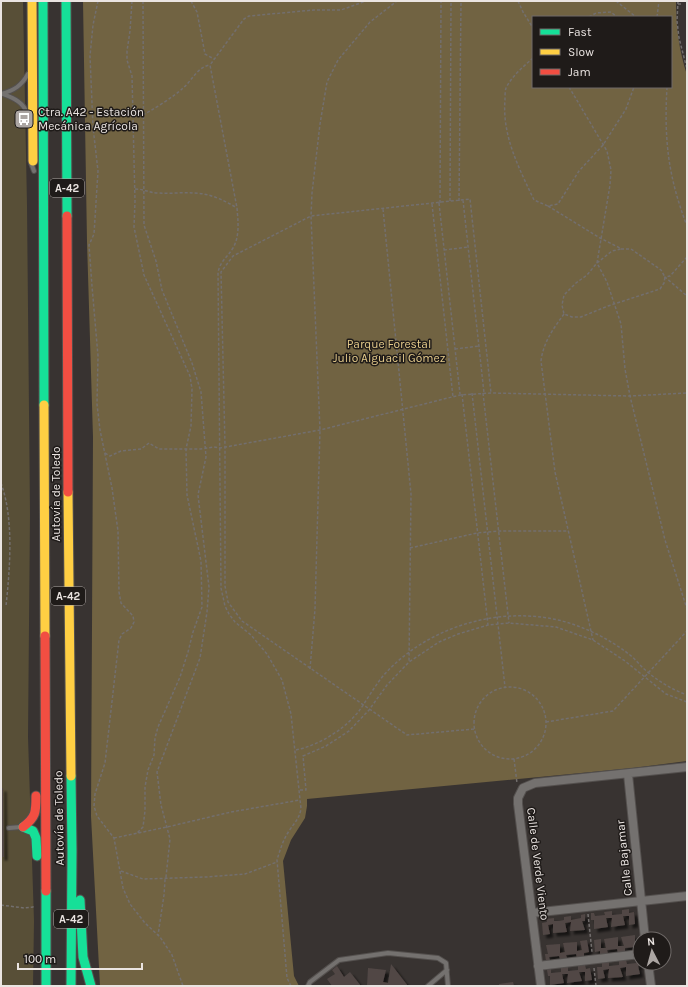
<svg xmlns="http://www.w3.org/2000/svg" width="688" height="987" viewBox="0 0 688 987" font-family="Karla,sans-serif">
<style>
.green{fill:#584f37}
.forest{fill:#716342;fill-rule:evenodd}
.building{fill:#514745;filter:url(#shadow)}
.lines{fill:none;stroke-linecap:round;stroke-linejoin:round}
.lane-casing{stroke:#54504e;stroke-width:6}
.street-casing{stroke:#54504e;stroke-width:10}
.fast-casing{stroke:#54504e;stroke-width:11}
.slow-casing{stroke:#54504e;stroke-width:11}
.jam-casing{stroke:#54504e;stroke-width:11}
.path{stroke:#736f6e;stroke-width:1.5;stroke-dasharray:3 2;stroke-linecap:butt}
.lane{stroke:#74716f;stroke-width:4}
.street{stroke:#74716f;stroke-width:8}
.fast{stroke:#16e098;stroke-width:9}
.slow{stroke:#ffcf43;stroke-width:9}
.jam{stroke:#f24e42;stroke-width:9}
.labels{text-anchor:middle;dominant-baseline:central;stroke-width:3;stroke-linejoin:round;paint-order:stroke}
.shield{fill:#1f1b19;stroke:#ada8a5;stroke-width:1}
.shield-label{font-size:11px;font-weight:bold;fill:#eae4e1}
.poi-label{font-size:12px;fill:#eae4e1;stroke:#1f1b19;text-anchor:start}
.park-label{font-size:12px;fill:#e5cb8b;stroke:#1f1b19}
.street-label{font-size:12px;fill:#eae4e1;stroke:#1f1b19}
</style>
<defs>
<filter id="shadow"><feDropShadow dx="3.5" dy="3.5" stdDeviation="1" flood-color="#0009"/></filter>
</defs>
<rect width="100%" height="100%" fill="#383331"/>
<path class="green" d="M1,1H23L27,205L30,514L28,737L34,921L33,986H1Z"/>
<path class="forest" d="M83,1H676C676,27 679,50 687,75V761L633,768L307,799V806L305,818L291,840L283,861L294,976L299,986H100L91,816L93,437L87,242ZM533,17H671V87H533Z"/>
<path class="building" d="M1,788H3L4,857H1Z
M629,909V913L634,912L635,924L629,925V916H623L625,925L611,927L612,918H606L608,927L594,929V920H591V913H594L595,916L605,915L604,912L612,911V915L622,914V910Z
M585,914V921H582L585,930L570,931L571,922L565,923L567,932L553,933V924L548,925L550,934L543,935L542,923L547,922L546,919L554,918V921H559L564,920V917L571,916V920L581,918V915Z
M635,935V944H638L639,950L635,951V947L625,948V952L618,953L617,949L607,950L608,954H600V951L595,952L594,940L601,939V948H606L604,939L618,937V946H624L621,937Z
M587,940L589,952L584,953V957L577,958L576,954L566,955L567,958L560,959L559,956L549,957L550,961H546L545,954H548L546,945L560,944V953L565,952L563,943L577,942V951L582,950L580,941Z
M636,959H640L641,965L638,966L640,974L626,976V967L620,968L623,977L608,978L609,969L603,970L605,978L598,979L597,967H602V963L609,962V966L619,965V961L626,960L627,964L637,963Z
M391,964L408,986H367L368,968L386,970L383,982L388,983Z
M585,965L586,969L590,968L592,980L585,981V972H579L582,981L567,983L568,974H562L564,983L550,985V976H548L547,970L551,969V973L561,972V968L568,967V971L578,970V966Z
M337,966L344,977L350,972L361,986H332L327,979L335,974L332,970Z
M513,982L514,986H499V984Z"/>
<g class="lines">
<g class="lane-casing">
<path id="lane" d="M1,94C15,90 21,86 28,74
M3,94C13,98 24,102 27,114
M31,163L34,171
M9,828L21,827
M308,986L310,982L339,960L388,953L438,958L446,963L448,986
M428,986L447,970"/>
</g>
<g class="street-casing">
<path id="street" d="M628,774L645,939
M532,913L687,896
M648,963L651,986
M538,966L640,954
M541,986L518,804V798L523,788L535,783L687,767"/>
</g>
<g class="fast-casing">
<path id="fast" d="M43,1L44,405
M66,1L67,216
M71,776L72,851L71,986
M23,827L33,831L36,838L37,856
M46,891V986
M80,900L83,957L91,986"/>
</g>
<g class="slow-casing">
<path id="slow" d="M32,1L33,161
M44,405L45,636
M68,492L71,776"/>
</g>
<g class="jam-casing">
<path id="jam" d="M67,216L68,492
M45,636L46,891
M23,827C36,817 36,812 36,796"/>
</g>
<path class="path" d="M98,1L93,25L90,56L93,127L98,171L94,234L89,245L92,286L98,356L97,404L100,430L112,488L118,531L119,592L121,603L133,616L134,622L131,628L122,634L119,640L105,763L95,794L94,806L97,816L114,838L123,888L130,904L145,923L160,937L172,955L183,986
M132,1L130,31L127,51V60L132,76L135,201L134,227L144,275L190,376L192,389L191,426L186,449L187,495L201,561L202,607L193,632L188,652L180,677L158,727L155,738L154,755L148,770L145,787V811L143,827L137,833
M143,1L144,225L156,261L162,290L192,363L201,392L206,457L198,495L209,587L207,612L200,658L157,772L161,805L170,839L166,877L165,880L164,895L158,935
M191,1L197,12L205,54L214,59
M518,1L523,12L533,28
M616,1L636,17
M678,1L677,21L679,38L687,69
M678,4H683
M589,17L596,13L611,12L617,17
M657,17L659,1
M533,58C523,67 512,76 506,88C505,91 505,96 505,100C502,136 519,168 534,200L548,206L558,204L579,171L603,145L626,109L634,87
M569,87L607,151L611,170L610,185L597,263L607,282L621,324L625,369L630,396L665,540L687,609
M667,87C664,140 668,176 687,226
M133,117C136,116 140,116 142,115C150,112 176,95 182,89C192,81 197,67 210,65
M135,189C145,189 149,193 159,193C170,194 182,192 193,193C209,193 224,200 237,208
M463,200L484,393
M450,201L451,1
M459,201L461,1
M439,203L460,394
M440,203L441,1
M432,204L453,397
M548,206L600,238L620,248
M383,209L411,494L409,662
M621,249H631L661,270L665,277L664,283L660,289L608,306L581,317H572L564,314L562,305L564,295L576,283L587,275L597,263L612,251Z
M444,250L468,247
M687,257L670,276L665,277L687,296
M564,314C553,329 543,343 541,361L555,472L593,640
M455,349L479,346
M472,393L505,687
M483,393L509,623
M462,394L488,625
M105,453L110,456L121,451L141,449L149,443L159,449H200L214,447L220,448L320,430L460,395L491,393L630,396L687,393
M1,483C14,519 10,568 6,606
M410,548L477,533L498,531H568
M310,669L315,609L320,430L311,216L312,193L320,124L327,82L338,60L370,22L397,1
M474 723a36 36 0 1 1 72 0a36 36 0 1 1-72 0Z
M546,722L613,711L687,631
M474,729L407,735L242,621L228,602L225,586V446L221,272L233,256L311,216L470,199L491,393
M296,750C319,745 344,730 359,711C367,700 374,687 383,676C427,626 502,604 566,622C589,629 611,640 630,655C635,659 639,664 643,668C656,680 671,689 687,695
M514,759L517,783
M300,790H306L303,756L326,746L349,731L369,710L387,685L409,662L439,642L458,634L488,625L509,623L556,627L593,640L625,661L666,694L687,702
M114,838L167,827L231,812L300,800
M121,871L143,879L206,877L245,874L277,862
M1,905L24,908L33,907L34,905
M588,914L592,952
M594,968L596,986
M291,986L287,978L277,860C280,850 283,840 289,831C295,822 299,819 301,809L291,714L282,680L267,654L251,635L235,622L229,614L225,606L221,588L218,272C221,260 227,258 233,248C240,236 238,221 237,208L210,65L244,19L249,16L314,10H341L366,1"/>
<use href="#lane" class="lane"/>
<use href="#street" class="street"/>
<use href="#fast" class="fast"/>
<use href="#slow" class="slow"/>
<use href="#jam" class="jam"/>
</g>
<defs>
<g id="bus-square" transform="scale(1)"><rect x="-9" y="-9" width="18" height="18" rx="4" fill="#aca6a3" stroke="#1f1b19"/><path d="M-5-6H5V4H4V6H2V4H-2V6H-4V4H-5ZM-3.5-4V0h7V-4ZM-3.5 1.2v1.5H-2V1.2ZM2 1.2v1.5H3.5V1.2Z" fill="#fff"/></g>
</defs>
<g fill-rule="evenodd">
<use href="#bus-square" x="24" y="119"/>
</g>
<g class="labels">
<g class="shield">
<rect x="50" y="179" width="34" height="18" rx="3"/>
<rect x="51" y="587" width="34" height="18" rx="3"/>
<rect x="54" y="910" width="34" height="18" rx="3"/>
</g>
<g class="shield-label">
<text x="67" y="188">A-42</text>
<text x="68" y="596">A-42</text>
<text x="71" y="919">A-42</text>
</g>
<g class="poi-label">
<text x="38" y="112">Ctra. A42 - Estación<tspan x="38" dy="14">Mecánica Agrícola</tspan></text>
</g>
<g class="park-label">
<text x="389" y="344">Parque Forestal<tspan x="389" dy="14">Julio Alguacil Gómez</tspan></text>
</g>
<g class="street-label">
<text transform="translate(56 494) rotate(-90)">Autovía de Toledo</text>
<text transform="translate(59 818) rotate(-91)">Autovía de Toledo</text>
<text transform="translate(624 858) rotate(-96)">Calle Bajamar</text>
<text transform="translate(538 864) rotate(83)">Calle de Verde Viento</text>
</g>
</g>
<rect width="688" height="987" fill="none" stroke="#eae4e1" stroke-width="4"/>
<rect x="532" y="16" width="140" height="72" fill="#1f1b19" stroke="#706b69"/>
<rect x="540" y="29" width="20" height="6" fill="#16e098" stroke="#706b69"/>
<text x="568" y="36" font-size="12" fill="#eae4e1">Fast</text>
<rect x="540" y="49" width="20" height="6" fill="#ffcf43" stroke="#706b69"/>
<text x="568" y="56" font-size="12" fill="#eae4e1">Slow</text>
<rect x="540" y="69" width="20" height="6" fill="#f24e42" stroke="#706b69"/>
<text x="568" y="76" font-size="12" fill="#eae4e1">Jam</text>
<g transform="translate(652 951) rotate(354)"><circle r="19" fill="#1f1b19" stroke="#706b69"/>
<path d="M0-3L7 15L0 10L-7 15Z" fill="#aca6a3"/>
<text y="-6" font-size="11" font-weight="bold" text-anchor="middle" fill="#eae4e1">N</text>
</g>
<path d="M18 963v6h124v-6" fill="none" stroke="#eae4e1" stroke-width="2"/>
<text x="24" y="963" font-size="12" fill="#eae4e1" stroke="#1f1b19" stroke-width="3" paint-order="stroke">100 m</text>
</svg>
